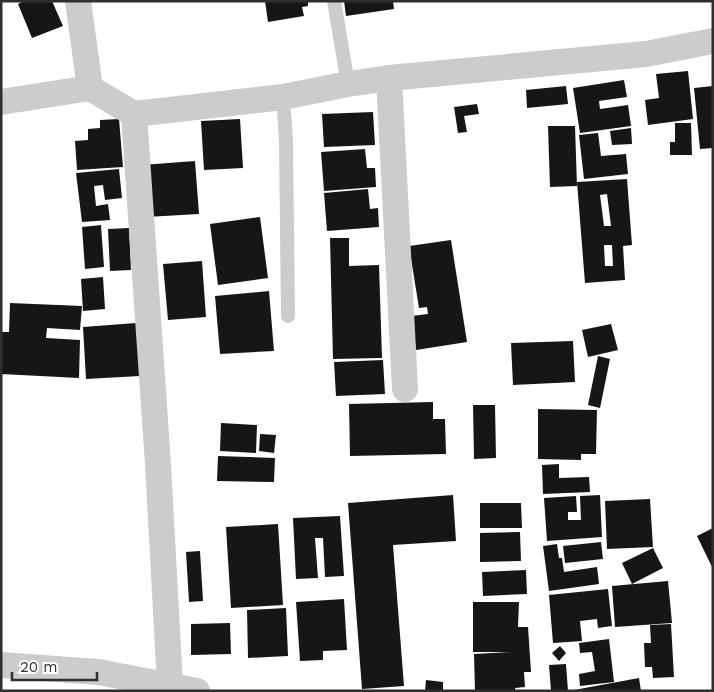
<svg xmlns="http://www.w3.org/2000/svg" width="714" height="692" viewBox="0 0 714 692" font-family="'Work Sans',sans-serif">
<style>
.building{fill:#161616;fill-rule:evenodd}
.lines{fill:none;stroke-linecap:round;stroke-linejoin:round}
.service{stroke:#ccc;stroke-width:14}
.minor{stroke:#ccc;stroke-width:26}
</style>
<rect width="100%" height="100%" fill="#fff"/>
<path class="building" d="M24,1H52L63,26L32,38L18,4Z
M265,1H308V6L302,7L304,16L268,22Z
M344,1H393L394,9L346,16Z
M688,71L693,119L648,125L645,100L659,98L656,74Z
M624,80L627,97L599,101L600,109L628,105L631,126L580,133L573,88Z
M566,86L568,104L527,108L526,90Z
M713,86V148L700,149L694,88Z
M477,104L479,114L464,116L467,132L458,133L454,107Z
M373,112L375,145L324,147L322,114Z
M119,119L123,167L77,170L75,141L88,140V129L100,128V120Z
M240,119L243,168L204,170L201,121Z
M675,123H691L692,155H670V142H675Z
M548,126H575L577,186L550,187Z
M631,128L632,144L612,145L610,131Z
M598,133L601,156L626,154L628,174L584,179L579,135Z
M365,149L367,168H375L376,187L324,191L321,152Z
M195,161L199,214L146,217L142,165Z
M119,169L122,198L105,200L103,185L94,186L96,206L108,204L110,220L82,222L76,173Z
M627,179L632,245L623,246L625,280L585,283L577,182ZM607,194L611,226H604L600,195ZM604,245H612L613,266H605Z
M368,189L370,209L378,208L379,227L327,231L324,193Z
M260,217L268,278L218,285L210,224Z
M101,225L104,267L85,269L82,227Z
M129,228L131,270L110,271L108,229Z
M330,238H349V266L379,265L382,358L333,359Z
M451,240L467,342L416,350L411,316L428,314L427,307L419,308L409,246Z
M202,261L206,317L168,320L163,264Z
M103,277L105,309L83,311L81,279Z
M269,291L274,351L220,354L215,296Z
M10,303L82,306L80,330L47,328L46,338L80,340L79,378L1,374V332H9Z
M136,323L140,376L86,379L83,327Z
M611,324L618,350L588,357L582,330Z
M573,341L575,382L513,385L511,343Z
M598,356L610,359L600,408L588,405Z
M383,360L385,394L336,396L334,362Z
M433,402V419H445L446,454L350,456L349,404Z
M473,405H495L496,458L474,459Z
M538,409L597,410L596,454H581V460L538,459Z
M221,423L257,425L256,453L220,451Z
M260,434L276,435L274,453L259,451Z
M218,456L275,458L274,482L217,481Z
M559,464V478L589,477L590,492L543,494L542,465Z
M453,495L456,541L393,545L404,686L362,689L348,503Z
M600,495L602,537L547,541L544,498L576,496L577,512H568V520H581L580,496Z
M650,499L653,547L607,549L605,501Z
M480,503H521L522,528H480Z
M340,516L344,576L325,577L323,538H315L318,578L296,579L293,518Z
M278,524L283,605L231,608L226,527Z
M713,528V569L697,536Z
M520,532L521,561L480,562V533Z
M601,542L603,559L565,563L563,546Z
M557,544L559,558H562L564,572L597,567L599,584L549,591L543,546Z
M653,548L663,568L632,584L622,563Z
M200,551L203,601L189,602L186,552Z
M526,570L527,594L483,596L482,572Z
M668,581L672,623L615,627L612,586Z
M608,589L612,626L598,628L597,619L580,621L582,641L553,643L549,595Z
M344,599L347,650L323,651V660L300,661L296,602Z
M473,602H519L518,627H528L531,672H524L525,687L515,688L516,691H475L474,654L512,652H473Z
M286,608L288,656L248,658L247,610Z
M230,623L231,654L191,655V624Z
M671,624L674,677L653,678L652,667H645L644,643H651L650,625Z
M609,639L614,682L580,686L579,674L595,671L592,652L580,653L579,643Z
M560,646L566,653L559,661L552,653Z
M566,664L568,691H551L549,665Z
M639,678L641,691H575L574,690Z
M426,680L443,682V691H425Z"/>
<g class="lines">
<path class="service" d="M334,1L348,84
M283,97L286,142L288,316"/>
<path class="minor" d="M78,1L90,88
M389,78L405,389
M1,102L90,88L134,114L283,97L348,84L389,78L646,54L713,41
M134,114L158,464L170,685
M1,665L98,672L197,691"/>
</g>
<rect width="714" height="692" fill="none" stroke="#2f2f2f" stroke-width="5"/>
<path d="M12 672v8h85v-8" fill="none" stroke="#2f2f2f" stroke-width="2.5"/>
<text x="20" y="672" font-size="15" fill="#2f2f2f" stroke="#ffffff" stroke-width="4" paint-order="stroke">20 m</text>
</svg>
